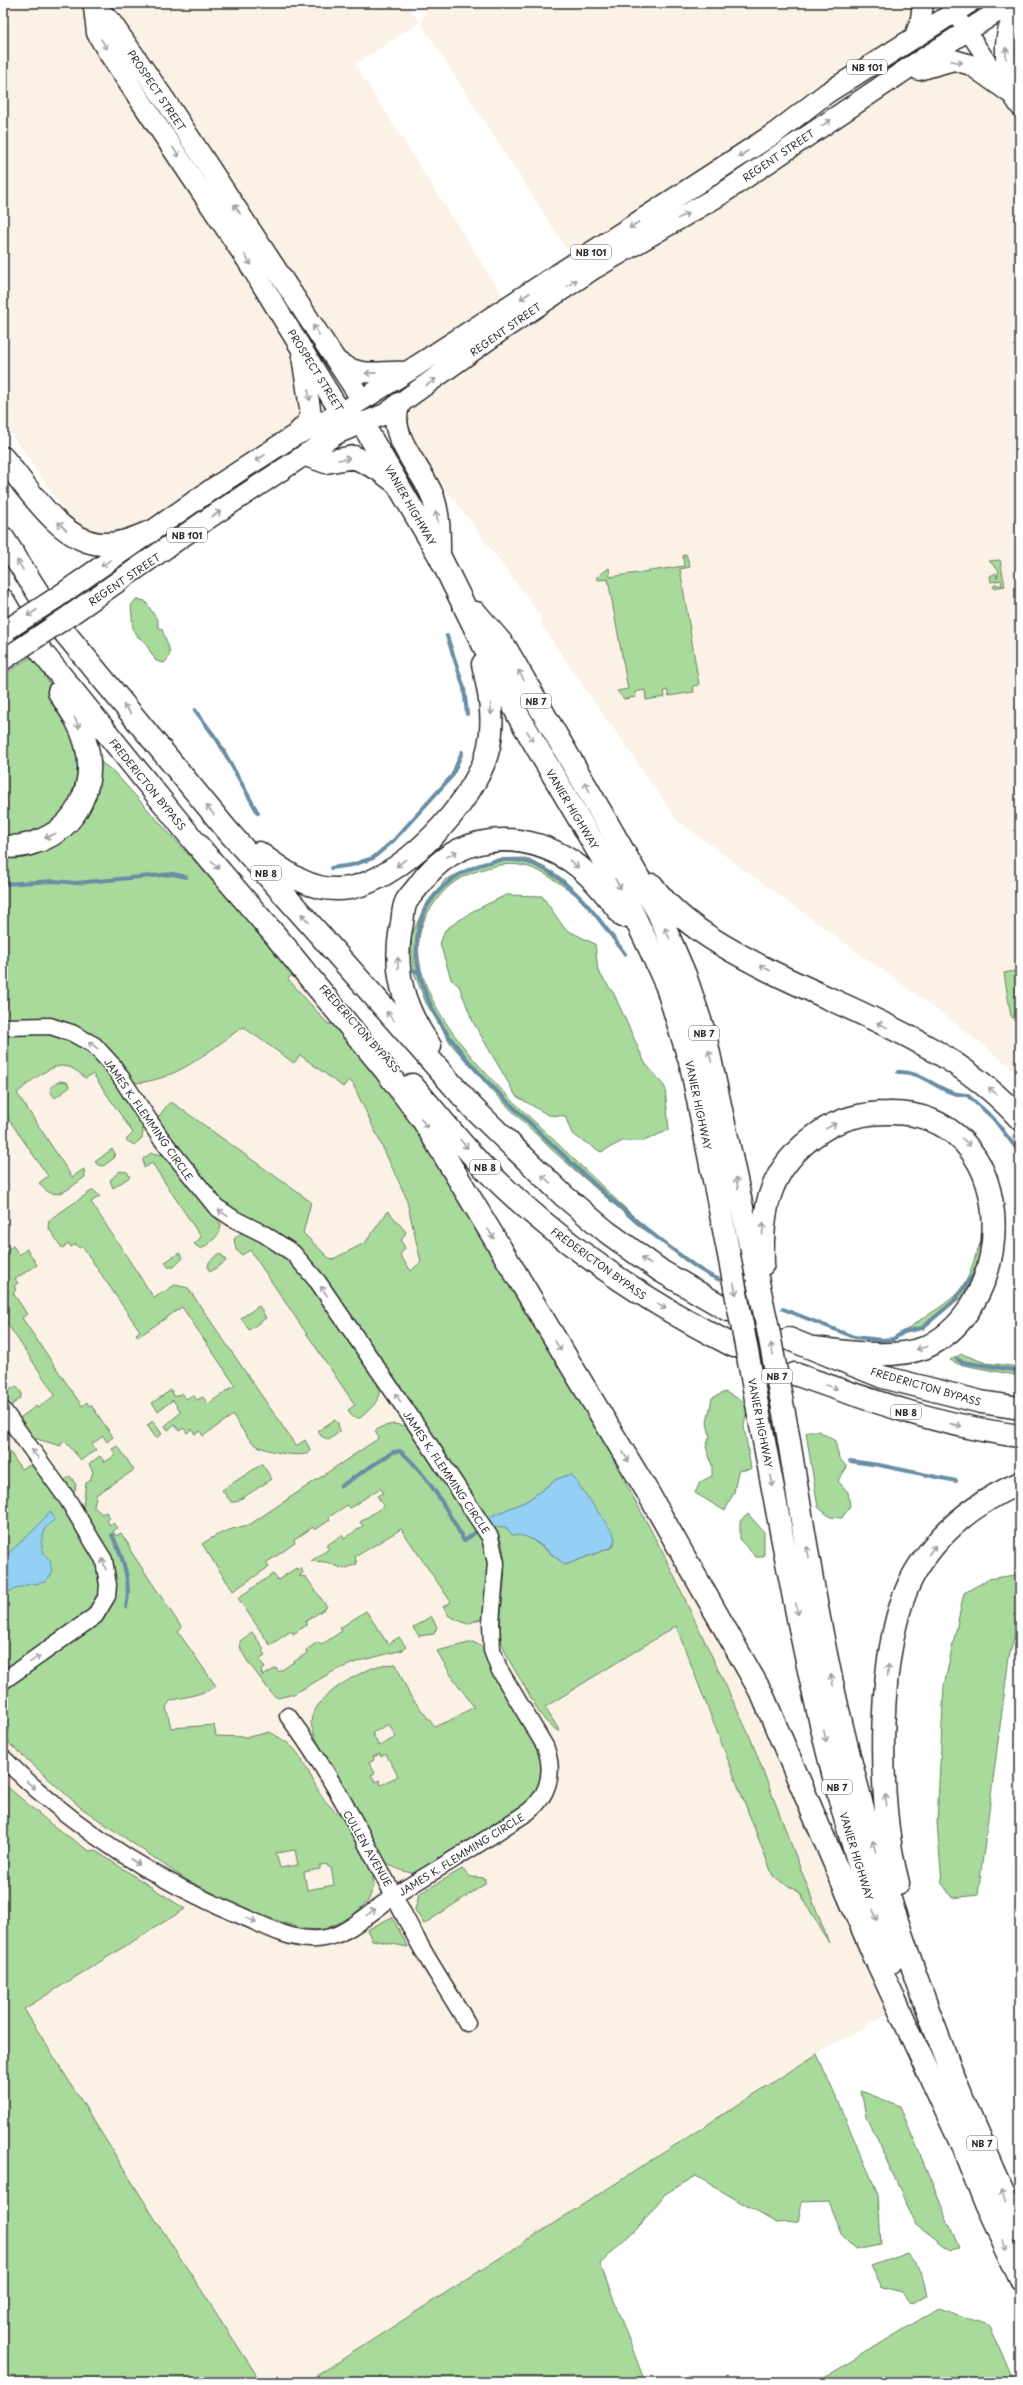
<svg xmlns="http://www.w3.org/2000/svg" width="1023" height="2385" viewBox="0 0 1023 2385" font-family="'Playpen Sans',sans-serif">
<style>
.built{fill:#fbf1e4}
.green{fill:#a8da9c;stroke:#6a8264;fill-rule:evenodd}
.water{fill:#93d0f4;stroke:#698ea4}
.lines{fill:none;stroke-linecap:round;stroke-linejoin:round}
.stream{stroke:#698ea4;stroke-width:4}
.minor-casing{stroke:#2b2b2b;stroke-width:19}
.major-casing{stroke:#2b2b2b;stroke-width:23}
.highway-casing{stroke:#2b2b2b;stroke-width:25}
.minor{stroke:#fff;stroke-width:16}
.major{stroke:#fff;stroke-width:20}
.highway{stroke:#fff;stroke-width:22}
.major-bridge-casing{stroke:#2b2b2b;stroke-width:23;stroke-linecap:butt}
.highway-bridge-casing{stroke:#2b2b2b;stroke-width:25;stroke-linecap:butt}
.major-bridge{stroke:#fff;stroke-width:20}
.highway-bridge{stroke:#fff;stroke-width:22}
.oneway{stroke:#a0a0a0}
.labels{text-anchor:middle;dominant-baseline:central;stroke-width:3.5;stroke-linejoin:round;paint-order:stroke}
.shield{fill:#fff;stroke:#6b6b6b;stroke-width:1}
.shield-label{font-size:9px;font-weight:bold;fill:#2b2b2b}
.street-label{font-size:10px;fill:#2b2b2b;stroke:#fff}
</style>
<rect width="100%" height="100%" fill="#fff"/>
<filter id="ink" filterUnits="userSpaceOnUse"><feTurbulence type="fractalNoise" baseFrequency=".025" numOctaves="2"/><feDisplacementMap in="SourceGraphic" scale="8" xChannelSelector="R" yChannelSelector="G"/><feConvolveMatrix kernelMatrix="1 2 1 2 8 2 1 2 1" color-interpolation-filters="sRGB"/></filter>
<g filter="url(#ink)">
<path class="built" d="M3,3H406L419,22L355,65L509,306L407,372L350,371L179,122L97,33L286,323L311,415L150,532L86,542L3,422Z
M429,3H923L915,37L576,263L421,23Z
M954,60L1020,109V1074L948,1018L679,822L542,626L541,616L397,423L399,404L907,69Z
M186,877L236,890L278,939L725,1626L898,2008L833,2044L307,2382H261L209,2317L12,2016L3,1910V884Z"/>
<path class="green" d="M686,554L690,567L680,569L699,685L693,686L694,692L669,696L667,690L664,691L665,697L646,700L645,690L635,692L636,697L624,699L617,691L628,689L608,579L599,580L596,578L609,568L610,577L684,566L683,555Z
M1000,560L1005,586L993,588L995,584L1002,586L1001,580L991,582L990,576L996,573L997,578L999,571L989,561Z
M136,599L145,601L158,621V627L162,629C165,640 176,654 164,663L156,661L144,641L138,637L133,628L131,606Z
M32,656L66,709L77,735L80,789L58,824L23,840L3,834V675Z
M101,762L114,772L295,972L288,979L327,1023L341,1027L385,1079L618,1455L613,1459L665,1557L750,1737L829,1943L800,1893L773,1876L676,1626L545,1707L560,1732C544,1724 536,1708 528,1692C520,1678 503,1654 501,1638C497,1602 516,1559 494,1527C521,1526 544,1549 565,1565L613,1547L615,1539L572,1475L557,1479L527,1501L487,1518L328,1287L215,1198L156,1120L169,1103H173L311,1202L303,1233L331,1260L365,1243L388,1211L406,1232L401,1241L405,1248L400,1255L411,1271L421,1262L406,1197L353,1084L349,1080L343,1087L300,1055L294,1063L243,1027C208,1051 176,1082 132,1083L92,1035L3,1020V857C34,858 65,847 83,821C95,805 98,781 101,762Z
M525,858C550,870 562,874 579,897C538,868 521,854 472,873C455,879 443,890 433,905C375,982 506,1094 556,1142C588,1173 620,1203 652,1234L640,1227L551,1149L494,1093L451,1044L426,1003L413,970L411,937L425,905L445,880L474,866L495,859Z
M506,895L542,896L565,929L595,944L598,971L614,994L645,1063L665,1087L669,1130L644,1141H623L601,1152L572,1134L565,1116L548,1115L516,1096L473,1022L459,986L451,979L440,944L445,930L471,912Z
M1020,970V1024L1011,1016L1004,973Z
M3,1033C75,1032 89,1041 128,1100C136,1113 146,1123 142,1138L134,1145L126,1140L133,1133L93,1074L85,1078C81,1074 75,1069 69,1067C52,1061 29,1083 17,1093L72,1177L84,1169L85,1177C69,1188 55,1205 39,1183L48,1176L3,1111Z
M60,1081L67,1082L70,1087L55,1098L50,1091L51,1087Z
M112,1149L115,1153L113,1159L103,1166L98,1165L95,1162Z
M151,1153L165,1155L221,1224C221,1237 210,1242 201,1249L194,1244L201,1237L152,1163L144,1168L143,1159Z
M120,1171L127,1172L130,1177L113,1188L110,1180Z
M93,1190L100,1196L91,1202L154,1298L175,1285L188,1288L296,1446L305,1440L310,1449L309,1453C298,1458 262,1451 253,1443C245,1436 239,1424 233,1415L203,1436L200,1431L195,1434L192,1429L187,1433L184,1428L179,1431L175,1425L168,1430L165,1426L181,1412L173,1400L158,1411L152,1403L171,1390L175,1397L182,1393L186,1399L193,1395L197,1400L203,1397L208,1404L235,1385L182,1307L138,1337L136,1334L140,1331L82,1246L79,1248L76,1244L71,1247L69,1244L62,1248L48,1227L49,1220Z
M242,1232C258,1239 276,1247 289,1259C307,1275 378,1370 379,1391C380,1402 367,1412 360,1418L352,1417L348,1410L355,1405L250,1250L242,1255L236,1250L234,1239Z
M983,1238L979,1258L963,1296L922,1328L904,1332C923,1315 954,1304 966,1281C973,1268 975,1252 983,1238Z
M13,1246L19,1255L27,1249L37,1265L15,1279L18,1283L14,1286L16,1290L13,1293L27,1314L22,1318L82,1406L87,1402L89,1406L91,1405L113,1437L107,1442L103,1436L92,1444L96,1450L81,1460L65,1441L61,1444V1446L30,1437L17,1420L36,1406L38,1408L55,1395L3,1317V1253Z
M179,1253L183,1258L174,1267H168L165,1262Z
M218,1254L222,1255L226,1261L210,1272L208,1268L209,1262Z
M259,1306L266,1318L249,1330L241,1318Z
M962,1354L986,1363L1020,1367V1376L958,1364L950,1360Z
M3,1384L8,1391L16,1386L21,1392V1397L11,1406H8L3,1401Z
M725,1392L745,1402L747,1410L744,1426L751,1469L738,1471L734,1492L725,1511L695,1493L700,1482L712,1476V1465L706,1447L710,1436L707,1423L712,1398Z
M334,1420L338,1423L339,1432L329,1440L321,1436L318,1431Z
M153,1421L162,1434L156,1438L147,1425Z
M394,1424L405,1426L415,1432L484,1542L489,1551L488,1613L480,1619L467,1624L449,1616L443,1607L451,1602L401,1529L355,1557L357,1564L344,1569L326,1562L311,1561L329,1549L326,1546L342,1535L344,1539L363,1526L360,1522L384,1506L377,1496L383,1493L380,1488L350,1508L347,1505L329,1517L330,1520L315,1530L313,1527L294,1540L295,1543L266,1563L269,1567L233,1591L202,1544C217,1534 231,1528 249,1525L379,1438L375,1431L381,1427Z
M809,1431H819L835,1441L839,1458L847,1467L838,1481L848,1492L850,1506L842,1518L830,1517L818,1507L806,1433Z
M3,1441L21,1469L41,1461L93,1542L107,1596L3,1681Z
M118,1446L134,1470L96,1495L94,1507L102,1514L106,1512L110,1518L107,1520L110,1525L113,1523L117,1528L113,1531L116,1536L121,1533L130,1547V1550L182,1628L178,1632L216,1686C206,1694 183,1697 170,1701L166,1707L171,1728L214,1725L216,1736L248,1737L270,1732C278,1737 290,1743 295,1750C312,1770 318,1805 344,1816L372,1869L374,1886L368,1901L351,1917L323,1930L303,1929L254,1913L185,1879L80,1807L3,1738V1688L99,1620C115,1602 119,1582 111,1559L82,1514L86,1483L90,1481L93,1472L89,1464L100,1456L105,1462L116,1455L112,1449ZM295,1850L298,1865L280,1868L276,1853ZM327,1864L328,1867H331L334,1885L307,1890L304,1872L320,1869V1865Z
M262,1464L272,1479L236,1502H231L222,1490Z
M70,1476L76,1485L74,1493L64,1481Z
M748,1514L764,1532V1557H756L740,1540V1521Z
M296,1568L298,1570L301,1568L303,1573L299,1576L306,1577L327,1607L305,1622L307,1625L293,1634L291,1631L270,1645L238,1598L273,1574L278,1580Z
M1020,1574V1617L1009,1657L978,1895L952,1898L942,1883L937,1823L944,1686L964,1593L989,1579Z
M366,1611L388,1644L399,1637L406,1647L403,1650L359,1661L334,1671L294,1694L278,1698L272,1694L248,1662L241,1650L240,1641L252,1632L264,1649L262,1651L265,1655L259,1659L265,1668L261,1671L263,1676L276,1668L279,1672L307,1653L306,1650L318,1642L321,1645L342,1631L340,1628Z
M431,1616L437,1627L434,1634L419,1636L413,1628Z
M473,1642L488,1650C501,1676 550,1754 542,1781C541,1787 534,1794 531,1799L417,1874C399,1871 387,1866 376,1851C364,1837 310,1736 311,1722C313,1697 357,1673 378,1666C384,1664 391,1665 396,1664L409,1694L434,1726C449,1723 460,1714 474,1707L451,1675L437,1651ZM389,1724L396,1737L379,1746L372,1733ZM380,1754L381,1757L386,1754L398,1776L381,1785L379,1780L376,1782L371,1775L375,1773L369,1763L374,1760L373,1757Z
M3,1783L52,1825L89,1851L94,1850L185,1909L24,2009L157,2222L261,2382H3Z
M462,1869L471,1877L485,1878V1884L424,1924L415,1910L419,1894Z
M392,1917L408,1947L372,1940L367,1930Z
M817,2054L878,2194L881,2244L856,2249L841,2234L828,2201L802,2202L798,2222L776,2223L696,2176L665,2194L642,2223L600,2264L645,2382H307Z
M861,2091L900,2106L959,2248L950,2250L916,2224L866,2116Z
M907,2253L921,2271L927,2295L912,2304L902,2292L882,2287L871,2266Z
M939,2308L990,2326L1014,2382H817Z"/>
<path class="water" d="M568,1475H572L613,1533L615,1539L612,1547L565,1565C550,1553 532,1533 512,1535L506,1527H494L487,1518L527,1501L557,1479Z
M50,1511L55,1519L45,1528L41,1543L44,1554L50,1560L52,1574L45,1582L26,1585L3,1594V1558L35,1529Z"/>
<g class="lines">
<path class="stream" d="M447,636L464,688L467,714
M195,710L218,741L258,813
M331,868L352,865L373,858L393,841L452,776L462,752
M3,884L55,881L76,883L173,874L186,877
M625,954C601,921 573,880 533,864C494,849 440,876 424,913C417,927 416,946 417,961C421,991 437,1021 455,1044C476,1073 503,1097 529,1122C573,1165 619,1209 668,1246C686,1259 702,1274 723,1281
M413,970L421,974
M898,1072C923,1070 942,1096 967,1095L993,1118L1020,1153
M783,1309L854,1337L881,1340L893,1339L904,1332L922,1328L953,1302L973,1275
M957,1359L962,1362L1020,1371
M850,1461L879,1465L956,1481
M341,1486L393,1452L400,1451C425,1471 449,1512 464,1541L480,1529
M112,1535C123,1557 132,1582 126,1607"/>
<g class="minor-casing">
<path id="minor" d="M948,3L1020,109
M3,1027L50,1026L72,1033L94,1045L114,1067L160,1137L216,1207L234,1219L264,1234L293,1253L318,1282L419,1429L490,1537L496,1563L491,1622L492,1650L499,1669L545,1746C552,1764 552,1781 541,1798C534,1810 520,1817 509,1824C473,1849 434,1870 397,1894C380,1905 364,1920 346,1930C336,1936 322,1940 310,1939C287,1938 265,1926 244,1917C154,1880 72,1827 3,1758
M3,1410L68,1500L93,1542L104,1560L108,1585L107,1596L95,1616L3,1681
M288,1716C338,1783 375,1861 414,1934C430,1965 450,1993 467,2023"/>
</g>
<g class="major-casing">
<path id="major" d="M92,3L111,22L169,106L362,400
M94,7L97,33L108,52L247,260L341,413
M915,37L921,19L923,3
M919,70L954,60L971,65L1009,92
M1009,92C1006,63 1000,31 1020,7
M338,362C362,379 380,370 407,372
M296,434L307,423L311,415L302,356
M56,598L212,489L292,437L341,413L407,372L775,133L827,93L969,3
M69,616L206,520L338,433L385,414L502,330L595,268L720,195L907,69L1011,3
M3,660L21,648"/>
</g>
<g class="highway-casing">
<path id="highway" d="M399,404C385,435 424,471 433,497C439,515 439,533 439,552
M362,423L439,555L519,717L625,897L650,949L667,987L691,1065L728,1250
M306,455L326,462L354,457L378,469L394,481
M3,458C28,488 61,543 103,544C120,545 135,538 150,532
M3,538L38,593
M3,600L10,612
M476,613L505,647L606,821L658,912L685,975L705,1035L767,1324
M65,633L227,830L473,1108L564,1196L607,1232L661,1271L728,1310
M40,650L194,841L287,949
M3,846C14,848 25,846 36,842C78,828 98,783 85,741C80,723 69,708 59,692
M259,853C283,870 307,890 338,889C396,889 478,800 489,746C495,719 489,690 483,664
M652,885C679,923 725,948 766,969C854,1013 953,1044 1020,1119
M278,939L386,1071L423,1120L647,1491L762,1694L873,1953L962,2145
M430,1046C403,1007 392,970 402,923C403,917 403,908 406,902C409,896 415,891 419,885C456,833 519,828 571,861C592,875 608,897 623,916
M412,1085C438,1114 462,1146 490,1174C561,1244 645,1301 734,1346
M763,1264C761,1207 770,1166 820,1132C841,1118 863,1113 888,1113C1021,1110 1023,1304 924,1348C890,1360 849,1352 813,1348
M789,1339L883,1377L981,1402L1020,1408
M795,1374C869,1400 942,1426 1020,1436
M759,1415C785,1550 808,1686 845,1818C859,1866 875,1914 891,1962
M787,1429C804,1531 819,1634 844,1735C885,1906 946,2071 1020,2230
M898,1883C877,1805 874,1638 917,1569C942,1529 978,1501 1020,1483
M957,2132L986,2205L1020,2278"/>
</g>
<use href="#minor" class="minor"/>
<use href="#major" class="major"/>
<use href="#highway" class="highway"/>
<g class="major-bridge-casing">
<path id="major-bridge" d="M8,629L56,598
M21,648L69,616"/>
</g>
<g class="highway-bridge-casing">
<path id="highway-bridge" d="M728,1250L759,1415
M767,1324L787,1429"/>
</g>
<use href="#major-bridge" class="major-bridge"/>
<use href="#highway-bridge" class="highway-bridge"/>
</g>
<defs><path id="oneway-shaft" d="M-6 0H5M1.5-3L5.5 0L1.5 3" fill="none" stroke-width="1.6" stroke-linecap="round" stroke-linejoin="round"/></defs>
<g class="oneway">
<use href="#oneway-shaft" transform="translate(104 44) rotate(59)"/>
<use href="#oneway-shaft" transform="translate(1006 53) rotate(-90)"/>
<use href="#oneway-shaft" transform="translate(957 62) rotate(9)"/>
<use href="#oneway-shaft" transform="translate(826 123) rotate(-33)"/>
<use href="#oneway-shaft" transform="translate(176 152) rotate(55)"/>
<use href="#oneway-shaft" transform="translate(743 154) rotate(147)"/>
<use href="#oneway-shaft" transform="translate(237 209) rotate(-123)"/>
<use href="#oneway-shaft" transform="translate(683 216) rotate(-26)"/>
<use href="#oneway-shaft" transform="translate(634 225) rotate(147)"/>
<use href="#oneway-shaft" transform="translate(248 260) rotate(58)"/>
<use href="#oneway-shaft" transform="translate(572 283) rotate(-34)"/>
<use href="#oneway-shaft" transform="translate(525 296) rotate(147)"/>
<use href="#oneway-shaft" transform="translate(316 330) rotate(-123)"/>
<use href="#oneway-shaft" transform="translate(371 373) rotate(176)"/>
<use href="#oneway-shaft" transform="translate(431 382) rotate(-36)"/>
<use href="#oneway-shaft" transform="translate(309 395) rotate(80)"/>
<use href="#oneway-shaft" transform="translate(260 458) rotate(147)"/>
<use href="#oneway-shaft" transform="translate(344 459) rotate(-9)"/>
<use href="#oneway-shaft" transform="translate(216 514) rotate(-33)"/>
<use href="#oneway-shaft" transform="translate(437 517) rotate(-103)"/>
<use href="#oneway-shaft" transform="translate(62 526) rotate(-136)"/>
<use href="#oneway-shaft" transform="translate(106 563) rotate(145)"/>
<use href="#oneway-shaft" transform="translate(20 565) rotate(-122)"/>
<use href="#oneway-shaft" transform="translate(32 613) rotate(147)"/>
<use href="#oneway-shaft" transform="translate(521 675) rotate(-120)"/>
<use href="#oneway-shaft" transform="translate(127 709) rotate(-129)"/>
<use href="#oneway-shaft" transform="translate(491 709) rotate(87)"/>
<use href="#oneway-shaft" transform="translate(77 723) rotate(66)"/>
<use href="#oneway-shaft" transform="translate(530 736) rotate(59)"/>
<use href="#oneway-shaft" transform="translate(587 787) rotate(-120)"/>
<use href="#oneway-shaft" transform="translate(210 810) rotate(-130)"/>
<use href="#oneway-shaft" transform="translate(50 836) rotate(156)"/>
<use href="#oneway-shaft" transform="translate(452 854) rotate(-29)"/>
<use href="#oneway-shaft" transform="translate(401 863) rotate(142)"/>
<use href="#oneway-shaft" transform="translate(574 864) rotate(39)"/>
<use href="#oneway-shaft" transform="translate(215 865) rotate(50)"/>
<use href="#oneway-shaft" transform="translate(618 884) rotate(60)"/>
<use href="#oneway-shaft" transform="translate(305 918) rotate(-131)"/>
<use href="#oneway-shaft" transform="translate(667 933) rotate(-114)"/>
<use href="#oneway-shaft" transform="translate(398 963) rotate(-91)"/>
<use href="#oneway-shaft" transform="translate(765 968) rotate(-153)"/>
<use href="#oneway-shaft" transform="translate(390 1016) rotate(-131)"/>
<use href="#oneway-shaft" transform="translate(882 1025) rotate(-154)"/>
<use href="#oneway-shaft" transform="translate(93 1045) rotate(-143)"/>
<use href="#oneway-shaft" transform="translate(710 1056) rotate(-103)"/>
<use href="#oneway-shaft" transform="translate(993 1091) rotate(-140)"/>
<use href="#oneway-shaft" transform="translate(424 1123) rotate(57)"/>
<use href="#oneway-shaft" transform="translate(831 1126) rotate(-27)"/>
<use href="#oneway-shaft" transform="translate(966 1142) rotate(42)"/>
<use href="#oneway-shaft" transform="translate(464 1144) rotate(49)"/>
<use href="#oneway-shaft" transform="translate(546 1179) rotate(-136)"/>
<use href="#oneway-shaft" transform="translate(737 1183) rotate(-101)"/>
<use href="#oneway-shaft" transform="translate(223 1213) rotate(-146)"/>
<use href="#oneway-shaft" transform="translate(763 1229) rotate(-85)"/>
<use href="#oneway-shaft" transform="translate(491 1234) rotate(59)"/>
<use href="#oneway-shaft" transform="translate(646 1261) rotate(-144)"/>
<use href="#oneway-shaft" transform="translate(735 1289) rotate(79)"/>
<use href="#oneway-shaft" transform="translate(324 1291) rotate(-124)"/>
<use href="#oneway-shaft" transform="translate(661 1306) rotate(31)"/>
<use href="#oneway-shaft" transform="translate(558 1346) rotate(59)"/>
<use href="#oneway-shaft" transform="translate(922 1348) rotate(164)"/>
<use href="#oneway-shaft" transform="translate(772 1349) rotate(-101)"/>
<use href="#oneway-shaft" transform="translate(832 1387) rotate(20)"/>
<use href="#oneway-shaft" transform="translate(398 1398) rotate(-125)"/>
<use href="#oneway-shaft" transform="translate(956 1425) rotate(13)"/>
<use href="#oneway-shaft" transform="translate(35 1454) rotate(-129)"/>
<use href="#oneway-shaft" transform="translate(626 1457) rotate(58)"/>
<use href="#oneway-shaft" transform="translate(772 1481) rotate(79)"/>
<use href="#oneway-shaft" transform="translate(932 1550) rotate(-53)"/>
<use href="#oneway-shaft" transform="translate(808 1552) rotate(-100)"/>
<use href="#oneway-shaft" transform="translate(104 1564) rotate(-108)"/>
<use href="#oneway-shaft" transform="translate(797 1609) rotate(79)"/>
<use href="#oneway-shaft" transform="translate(35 1659) rotate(-34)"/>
<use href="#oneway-shaft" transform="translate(888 1670) rotate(-86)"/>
<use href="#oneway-shaft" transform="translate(832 1680) rotate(-102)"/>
<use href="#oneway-shaft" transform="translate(825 1736) rotate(77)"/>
<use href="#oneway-shaft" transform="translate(31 1785) rotate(41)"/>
<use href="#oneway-shaft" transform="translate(886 1800) rotate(-96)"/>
<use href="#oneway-shaft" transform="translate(874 1846) rotate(-106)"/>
<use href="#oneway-shaft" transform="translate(135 1862) rotate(33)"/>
<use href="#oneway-shaft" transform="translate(371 1912) rotate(-36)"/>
<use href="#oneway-shaft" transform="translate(875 1915) rotate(71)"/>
<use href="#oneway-shaft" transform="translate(251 1920) rotate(22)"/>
<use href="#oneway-shaft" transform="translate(1003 2195) rotate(-115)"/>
<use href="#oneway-shaft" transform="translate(1005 2245) rotate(65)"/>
</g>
</g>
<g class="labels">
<g class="shield">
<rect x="847" y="60" width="40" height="14" rx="3"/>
<rect x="571" y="245" width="40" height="14" rx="3"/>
<rect x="167" y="528" width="40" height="14" rx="3"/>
<rect x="521" y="694" width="30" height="14" rx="3"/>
<rect x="251" y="866" width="30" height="14" rx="3"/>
<rect x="689" y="1026" width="30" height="14" rx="3"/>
<rect x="470" y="1160" width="30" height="14" rx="3"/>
<rect x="762" y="1369" width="30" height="14" rx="3"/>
<rect x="891" y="1405" width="30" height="14" rx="3"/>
<rect x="822" y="1780" width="30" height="14" rx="3"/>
<rect x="967" y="2136" width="30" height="14" rx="3"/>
</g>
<g class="shield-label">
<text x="867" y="67">NB 101</text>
<text x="591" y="252">NB 101</text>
<text x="187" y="535">NB 101</text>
<text x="536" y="701">NB 7</text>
<text x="266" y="873">NB 8</text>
<text x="704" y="1033">NB 7</text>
<text x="485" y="1167">NB 8</text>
<text x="777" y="1376">NB 7</text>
<text x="906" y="1412">NB 8</text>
<text x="837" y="1787">NB 7</text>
<text x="982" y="2143">NB 7</text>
</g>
<g class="street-label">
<text transform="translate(157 90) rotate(56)">PROSPECT STREET</text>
<text transform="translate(778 155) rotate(-34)">REGENT STREET</text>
<text transform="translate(505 329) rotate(-35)">REGENT STREET</text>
<text transform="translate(316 370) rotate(58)">PROSPECT STREET</text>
<text transform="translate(411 505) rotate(60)">VANIER HIGHWAY</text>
<text transform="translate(124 579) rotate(-34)">REGENT STREET</text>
<text transform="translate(148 784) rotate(51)">FREDERICTON BYPASS</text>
<text transform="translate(573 809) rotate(59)">VANIER HIGHWAY</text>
<text transform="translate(360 1028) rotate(48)">FREDERICTON BYPASS</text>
<text transform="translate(699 1105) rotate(78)">VANIER HIGHWAY</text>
<text transform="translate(149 1119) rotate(55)">JAMES K. FLEMMING CIRCLE</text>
<text transform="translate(599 1263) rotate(36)">FREDERICTON BYPASS</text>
<text transform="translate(926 1386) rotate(16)">FREDERICTON BYPASS</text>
<text transform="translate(761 1423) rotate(79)">VANIER HIGHWAY</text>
<text transform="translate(447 1472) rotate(56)">JAMES K. FLEMMING CIRCLE</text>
<text transform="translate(368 1848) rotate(60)">CULLEN AVENUE</text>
<text transform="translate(461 1854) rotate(-32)">JAMES K. FLEMMING CIRCLE</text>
<text transform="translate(857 1856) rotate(73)">VANIER HIGHWAY</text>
</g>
</g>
<rect width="1023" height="2385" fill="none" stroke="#fff" stroke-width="16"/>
<rect x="8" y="8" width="1007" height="2369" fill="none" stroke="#2b2b2b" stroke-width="1.5" filter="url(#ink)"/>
</svg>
